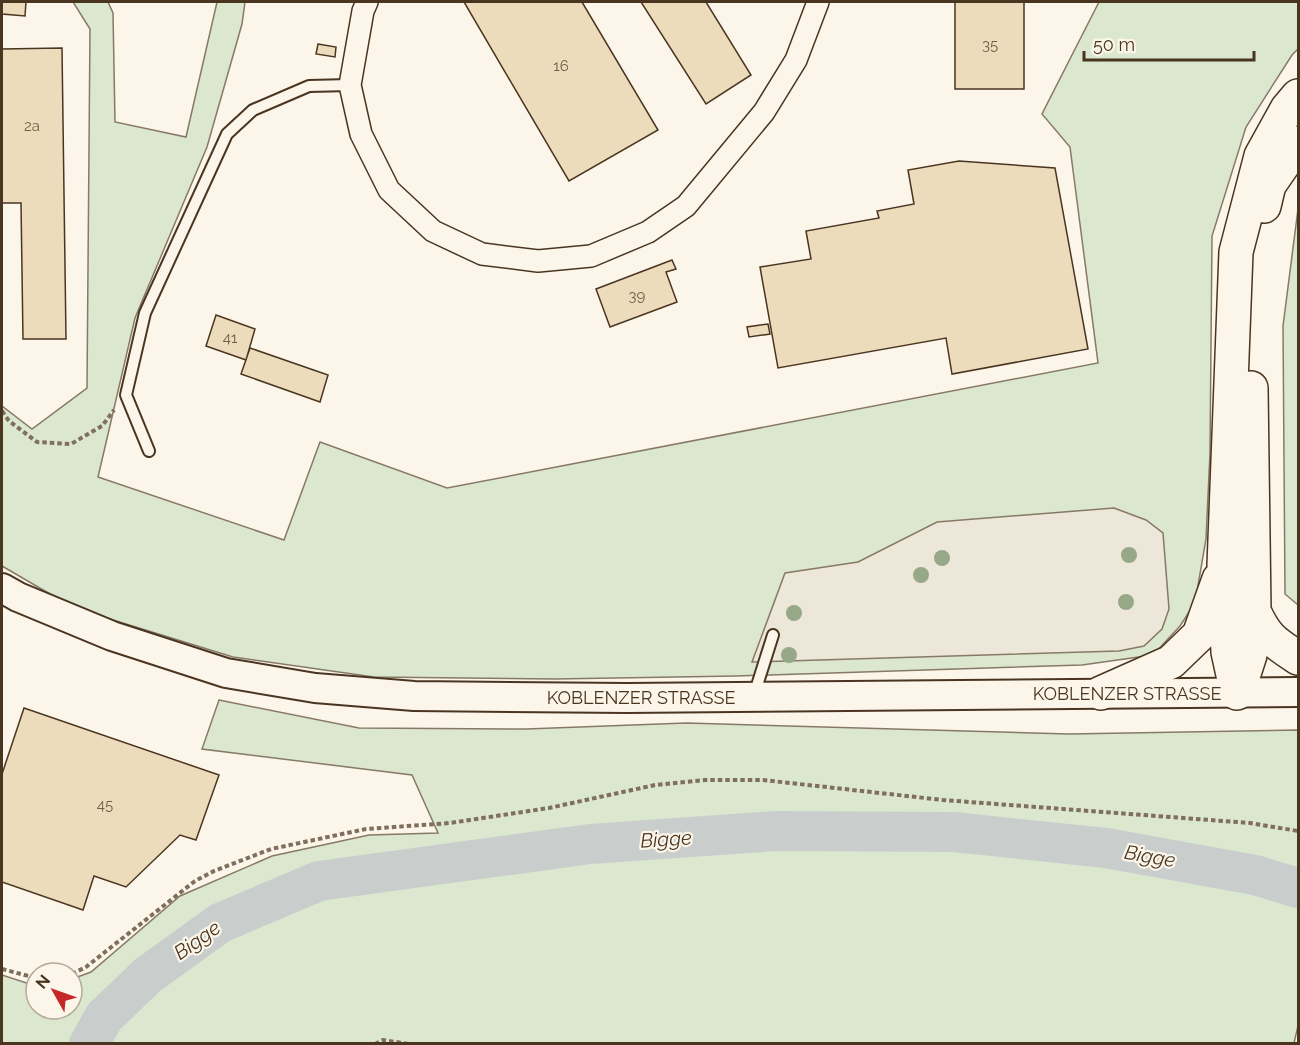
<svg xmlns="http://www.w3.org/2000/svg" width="1300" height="1045" viewBox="0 0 1300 1045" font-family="Raleway,sans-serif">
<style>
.green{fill:#dce7d0;stroke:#887966;stroke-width:1.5}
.parking{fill:#ede7d9;stroke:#887966;stroke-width:1.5}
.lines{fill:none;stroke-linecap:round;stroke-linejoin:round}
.river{stroke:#c9cecd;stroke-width:40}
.building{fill:#ecdcbc;stroke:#4a3520;stroke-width:1.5}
.lane-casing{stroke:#4a3520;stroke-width:14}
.street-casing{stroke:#4a3520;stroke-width:24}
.secondary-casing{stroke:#4a3520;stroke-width:32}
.highway-casing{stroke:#4a3520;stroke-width:36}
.path{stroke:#7f6f5c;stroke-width:4;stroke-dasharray:4.5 3;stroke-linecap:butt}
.lane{stroke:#fbf6e9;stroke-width:10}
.street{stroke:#fbf6e9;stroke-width:21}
.secondary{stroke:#fbf6e9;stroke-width:28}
.highway{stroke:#fbf6e9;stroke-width:33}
.tree{fill:#96a887}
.labels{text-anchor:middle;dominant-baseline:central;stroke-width:4.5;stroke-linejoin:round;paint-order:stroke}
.number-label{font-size:15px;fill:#725f47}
.street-label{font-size:18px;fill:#4a3520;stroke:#fbf6e9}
.water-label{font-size:20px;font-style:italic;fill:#4a3520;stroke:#fbf6e9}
</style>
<rect width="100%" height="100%" fill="#fbf6e9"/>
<path class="green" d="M73,2H108L113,13L115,122L186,137L217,2H245L242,24L207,147L135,318L98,477L284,540L320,442L447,488L1098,363L1070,147L1042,114L1099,2H1298V49L1292,55L1246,127L1212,236L1210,453L1206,539L1195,603L1180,626L1153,655L1082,665L736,676L554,679L374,677L233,657L74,608L2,566V406L32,429L87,388L90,29Z
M1298,209V605L1285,594L1283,326Z
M219,700L359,728L526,729L686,723L1069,734L1298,730V875L1188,856L1186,876L1254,885L1298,899V1026L1294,1043H2V975L36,986V1009H72V979L91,972L180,896L272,856L369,835L438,833L412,775L202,749Z"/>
<path class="parking" d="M1114,508L1146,520L1163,533L1169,609L1162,629L1144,646L1119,651L752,662L785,573L858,562L937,522Z"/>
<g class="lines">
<path class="river" d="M89,1044L104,1017L148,975L220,923L319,881L590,844L777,831L954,832L1106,848L1255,875L1298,888"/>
</g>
<path class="building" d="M2,2H26L25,16L2,14Z
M464,2H582L658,130L569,181Z
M641,2H706L751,75L706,104Z
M955,2H1024V89H955Z
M318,44L336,47L335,57L316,54Z
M62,48L66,339H23L21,203H2V49Z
M959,161L1055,168L1088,349L952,374L946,338L778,368L760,267L811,259L806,231L879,218L877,211L914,204L908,170Z
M672,260L676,269L666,272L677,302L610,327L596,289Z
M216,315L255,329L246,360L206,346Z
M768,324L770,334L749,337L747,327Z
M250,348L328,375L320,402L241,374Z
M24,708L219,775L196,840L180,835L126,887L94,876L83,910L2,882V774Z"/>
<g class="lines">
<g class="lane-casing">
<path id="lane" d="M149,451L126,395L145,313L227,134L253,110L309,86L350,85
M754,695L773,635"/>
</g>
<g class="street-casing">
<path id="street" d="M367,2L363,11L350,85L361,134L389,190L433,231L482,254L538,261L591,256L648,232L686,206L764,112L796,60L818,2"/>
</g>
<g class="secondary-casing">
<path id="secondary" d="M2,588L18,597L112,636L226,673L315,688L414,696L627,698L1298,692"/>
</g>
<g class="highway-casing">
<path id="highway" d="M1264,206L1269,185L1298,143
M1254,611C1266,638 1274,642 1298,658
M1240,686L1250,655L1254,611L1251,388
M1101,693L1171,662L1199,635L1219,579
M1237,693L1228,652L1224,566L1236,252L1261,156L1287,109L1298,96"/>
</g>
<path class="path" d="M2,411L9,421L37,442L71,444L102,426L114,410
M2,969L36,978
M72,974L86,967L195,881L214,871L271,849L366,829L450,823L549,808L655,785L705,780H763L943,800L1250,823L1298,831
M375,1044L383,1040L409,1044"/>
<use href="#lane" class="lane"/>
<use href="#street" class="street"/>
<use href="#secondary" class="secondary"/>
<use href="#highway" class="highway"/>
</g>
<g class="tree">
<circle cx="1129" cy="555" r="8"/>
<circle cx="942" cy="558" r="8"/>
<circle cx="921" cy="575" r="8"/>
<circle cx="1126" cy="602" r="8"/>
<circle cx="794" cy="613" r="8"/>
<circle cx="789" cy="655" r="8"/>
</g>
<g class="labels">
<g class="number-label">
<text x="990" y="45">35</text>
<text x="561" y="66">16</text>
<text x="32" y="126">2a</text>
<text x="637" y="296">39</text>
<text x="230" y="338">41</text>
<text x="105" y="805">45</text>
</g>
<g class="street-label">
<text x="1127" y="693">KOBLENZER STRASSE</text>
<text x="641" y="697">KOBLENZER STRASSE</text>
</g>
<g class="water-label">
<text transform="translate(666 839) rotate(-4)">Bigge</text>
<text transform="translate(1150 856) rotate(10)">Bigge</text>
<text transform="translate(197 940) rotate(-35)">Bigge</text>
</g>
</g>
<rect width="1300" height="1045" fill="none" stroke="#4a3520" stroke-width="6"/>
<g transform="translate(54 991) rotate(310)"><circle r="28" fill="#fbf6e9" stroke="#b4a999" stroke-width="1.5"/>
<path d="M0-4.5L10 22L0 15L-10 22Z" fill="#c62828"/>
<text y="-9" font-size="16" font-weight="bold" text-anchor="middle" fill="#4a3520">N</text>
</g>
<path d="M1084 51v9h170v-9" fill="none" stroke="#4a3520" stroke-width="3"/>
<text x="1093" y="51" font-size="18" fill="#4a3520" stroke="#fbf6e9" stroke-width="4.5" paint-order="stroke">50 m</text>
</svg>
